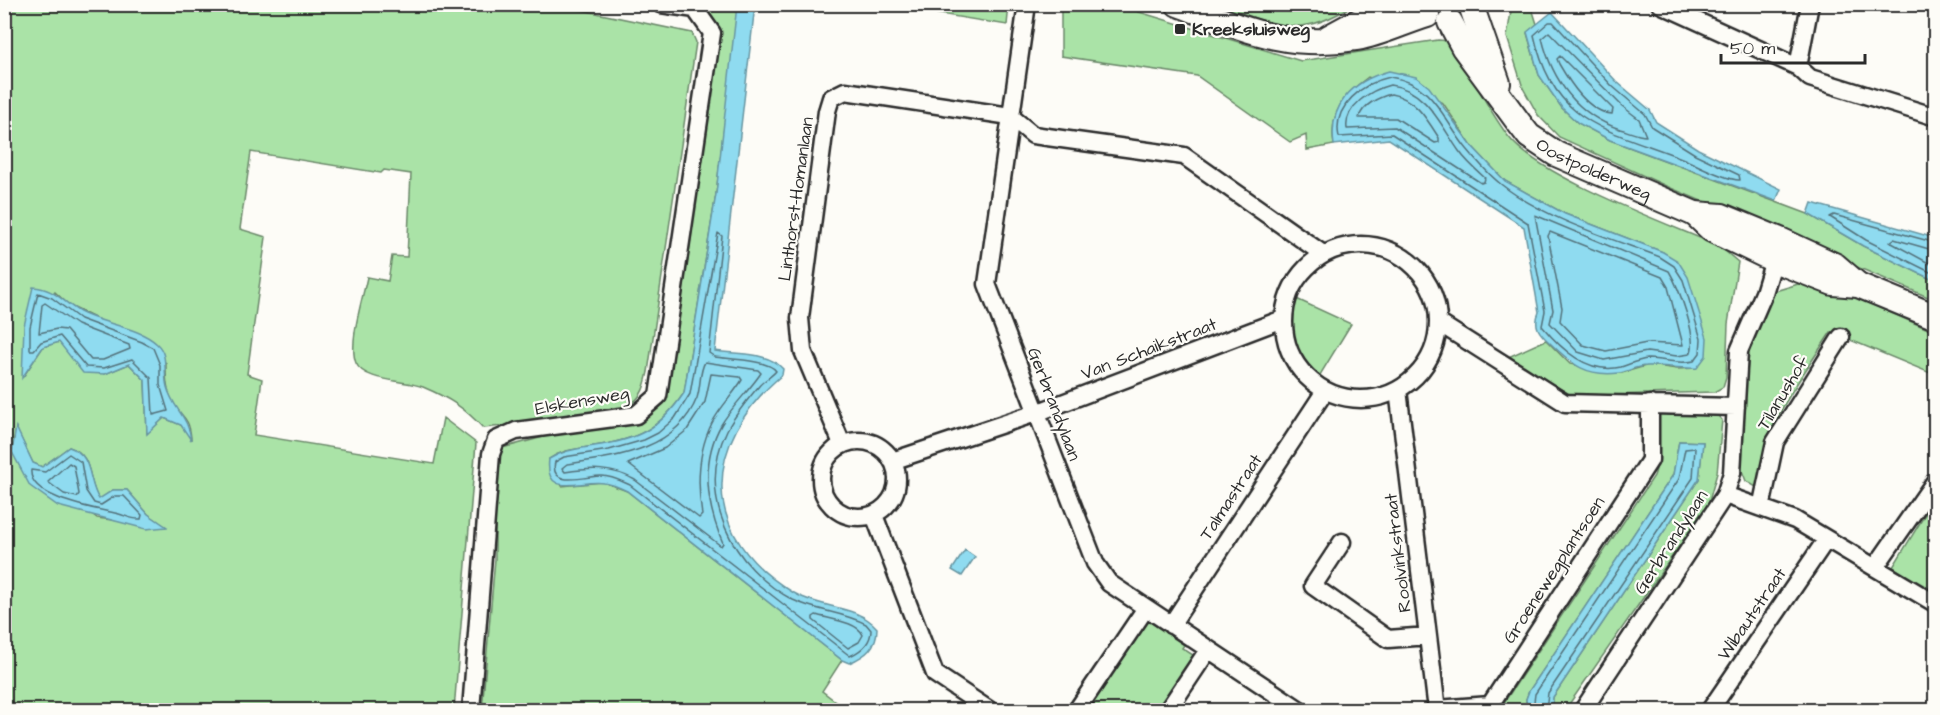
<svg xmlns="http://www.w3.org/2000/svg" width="1940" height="715" viewBox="0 0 1940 715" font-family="'Architects Daughter',sans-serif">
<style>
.green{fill:#aae3a7;stroke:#6a8769;stroke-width:1.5;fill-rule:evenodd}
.water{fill:#8fdbf0;stroke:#6795a1;stroke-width:1.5}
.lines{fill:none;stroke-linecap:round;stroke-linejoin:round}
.shore{stroke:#53717a;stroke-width:1.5}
.street-casing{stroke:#2b2b2b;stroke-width:21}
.secondary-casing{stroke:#2b2b2b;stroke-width:28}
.street{stroke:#fdfcf7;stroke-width:16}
.secondary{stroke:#fdfcf7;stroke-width:24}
.poi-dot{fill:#2b2b2b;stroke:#fdfcf7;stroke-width:2}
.labels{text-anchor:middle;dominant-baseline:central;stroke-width:4.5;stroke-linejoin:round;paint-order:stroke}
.poi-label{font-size:18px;font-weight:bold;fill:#2b2b2b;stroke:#fdfcf7;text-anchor:start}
.street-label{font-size:18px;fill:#2b2b2b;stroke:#fdfcf7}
</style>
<rect width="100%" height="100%" fill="#fdfcf7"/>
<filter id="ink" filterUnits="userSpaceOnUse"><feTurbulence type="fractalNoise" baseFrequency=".0167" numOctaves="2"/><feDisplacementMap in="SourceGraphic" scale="12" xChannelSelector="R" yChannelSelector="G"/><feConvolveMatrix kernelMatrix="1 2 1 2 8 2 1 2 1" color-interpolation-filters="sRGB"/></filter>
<g filter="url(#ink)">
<path class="green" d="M553,4L692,33L696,42L648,372C645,385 643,396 631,404C610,416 512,425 483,428C465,408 449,398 423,387C406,380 364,382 356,363C348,343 363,298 367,277L388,281L392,256L407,257L411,174L384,170L381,173L251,152L240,229L266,237L247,374L262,379L254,435L434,464L443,418L476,443L454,710H5L4,5ZM55,292L70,306L105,323L166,363C166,376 166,389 172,401C181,418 189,415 191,438L181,425L164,418L147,433L145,380L129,364L105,374L59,342L43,347L23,377ZM16,428L33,463L42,467L69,447C94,454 87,482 99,500L113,490H127L148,514L166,527L97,518L12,452Z
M1288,4L1353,5C1298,41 1276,25 1219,5Z
M689,5H737L738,10L716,194L684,393C660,429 637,440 594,446C578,449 564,449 549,459L562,486L603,482L627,491L842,660L822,691L847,710H482L495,559V450L547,436L637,421L659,408L668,391L692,231L717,25L705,7Z
M885,5L1009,4V5L1007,25Z
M1061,5H1116L1301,61L1438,40L1451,41C1470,72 1486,107 1508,136C1538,177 1669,224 1719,246L1738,262L1728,324L1726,377L1723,387L1714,392L1573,396L1506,358L1546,340L1570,364L1622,373L1649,365L1677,369L1696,368L1663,252L1565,214L1505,181L1471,145L1443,103L1368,77C1343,95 1329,114 1334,145L1307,150L1306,135L1290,142L1197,76L1061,56Z
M1512,5H1531L1537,24L1527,33L1539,75L1562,108L1578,123L1610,140L1808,214L1863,246L1935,281V300L1666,186L1559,137L1538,115L1523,88L1507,37Z
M1808,281L1845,293L1935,332V375L1831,332C1810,364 1788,394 1772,429C1764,447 1767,471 1756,487L1746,481L1737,458L1750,346L1761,310L1772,292Z
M1290,296L1351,324L1320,375L1308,379C1286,352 1280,331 1290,296Z
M1699,411L1717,415L1722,420L1717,473L1708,505L1565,710H1537L1552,708L1553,697L1699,479L1703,442L1679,441L1673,475L1529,691L1526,699L1527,710H1499L1654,476C1661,457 1657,433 1658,412Z
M1935,498V594L1893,567Z
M1135,612L1184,645L1182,648L1193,655L1156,710H1065Z"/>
<path class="water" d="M737,5H755L715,351C736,355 768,351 783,369L782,375C701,443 699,537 794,593C820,609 856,604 877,628C877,647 866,656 849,663L842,660L627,491C619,487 613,484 604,483C581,479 544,500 549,459C564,450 577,449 594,446C637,440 660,429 684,393L716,194Z
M1552,12L1617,82L1650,110L1656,122L1698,149L1781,189L1776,201L1610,140L1578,123L1562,108L1539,75L1527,32Z
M1389,71L1416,77L1429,87L1471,145L1505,181L1565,214L1663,252L1678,261L1688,277L1707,338L1706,356L1697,368C1679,369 1662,365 1646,366C1636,366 1628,372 1619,373C1585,377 1572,364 1550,343C1539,333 1533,326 1539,312L1524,227L1389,139L1334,145C1328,105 1352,81 1389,71Z
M1812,203L1935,238V281L1863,246L1808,214Z
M33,287C54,288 63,302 80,312C102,324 140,327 157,344C169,355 163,373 167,387C173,409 189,417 191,440L181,425L164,418L147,434L145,380L129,364L105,374L83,373L59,342L43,347L22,378L24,326Z
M16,427L33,463L42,467L69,447C94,455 87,481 99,499L113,490H127L148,514L167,527L146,529L58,506L30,486L12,452Z
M1679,441L1703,442L1699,479L1553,697L1552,708L1527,710L1526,699L1529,691L1673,475Z
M965,550L975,557L962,576L952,570Z"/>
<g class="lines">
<path class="shore" d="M1549,22H1553L1612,86L1645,114L1652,127L1695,154L1739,175L1740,180C1728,181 1697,165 1684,159C1609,129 1554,127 1534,35Z
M1549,32L1622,106L1639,119L1646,136C1638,136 1628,131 1620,129C1577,115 1552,80 1542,38Z
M1560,56L1613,109L1612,114C1588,112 1570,83 1559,64L1557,59Z
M1390,77C1435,83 1442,119 1467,149C1477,161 1490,176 1502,185C1545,219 1610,238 1660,257L1674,266L1683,280L1701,339L1700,353L1694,361C1678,365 1664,359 1648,359C1638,360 1630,364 1621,367C1588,375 1561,349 1542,326L1545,311L1528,223L1392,134L1339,137C1332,106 1363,83 1390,77Z
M1390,85C1426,89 1440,124 1459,151C1466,161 1476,170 1485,178L1484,182L1481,183L1395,127L1347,129C1344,106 1371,90 1390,85Z
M1391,94C1415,98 1427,119 1439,138V142L1435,143L1396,118H1359C1362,105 1379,97 1391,94Z
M1535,215L1669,271C1678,286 1699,339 1690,354L1677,356L1647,352L1604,360L1578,352L1550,323L1553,310Z
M1550,232L1662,277L1668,287L1683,345L1647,343L1606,351L1583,345L1560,321L1562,308L1548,236Z
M718,233L722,236L709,353L715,357C728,359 769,360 776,371C771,377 764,380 759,386C748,399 735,415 727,430C695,495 732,568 793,600C816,611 843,612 866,624L871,630C871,643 861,651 850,656L630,485C621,481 612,476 601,476C586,476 549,489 555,462L564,457L609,450L644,440L658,433L675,418L690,394Z
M1936,243L1834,215L1830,217L1866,240L1936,275
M1936,251L1894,239L1890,242L1936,267
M38,293L52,298L80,319L142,342L153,348L160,365V385L168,411L153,415L151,378L132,359L104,368L86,367L60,336L41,342L34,350H30V327Z
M45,303L77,325L129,345L130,349L103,360H91L66,330L57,329L39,333L42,305Z
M705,362L758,370L761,373C749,391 732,406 721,425C700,462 707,507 723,543L721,546L635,480C612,467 591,468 565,472L562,468L567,464C615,457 676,451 697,398C701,386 699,372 705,362Z
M711,374L740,377L742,380C733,395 720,407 712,423C698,451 697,485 702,515L699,518L628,464L665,448L687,430L705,402Z
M69,454L81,462L86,491L94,503L101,505L115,496H124L142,515L141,519C134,520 126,516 119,514C99,509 28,499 31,470L45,472Z
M69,463L74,466L79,494L77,497L64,494L48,482Z
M816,615C829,619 858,622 863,635L859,642L848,648L813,620V617Z
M1533,710L1535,694L1679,479L1685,449L1695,448L1693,478L1548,693L1546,710"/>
<g class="street-casing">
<path id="street" d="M1027,4L987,284L1095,563L1109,583L1300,710
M1660,4L1798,67
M1810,4L1798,67L1810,78L1936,117
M1284 322a77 77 0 1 1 154 0a77 77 0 1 1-154 0Z
M1439,323L1565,403L1736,407
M1398,390L1437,710
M821 479a38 38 0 1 1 76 0a38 38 0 1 1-76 0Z
M842,444L803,351L800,318L827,111L831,98L845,91L1010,116L1033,135L1184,156L1323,254
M892,461L1036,413L1283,319
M1725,495L1795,520L1936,604
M1761,508L1775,442L1841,337
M874,515L935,674L989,710
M1342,542L1313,586L1388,639L1428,636
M1876,566L1936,480
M1171,625L1325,391
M1437,709L1490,705L1650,460V404
M471,710L491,454L496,440L516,431L636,415L658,396L712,33L695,9L661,4
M1077,710L1146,608
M1168,710L1208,650
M1583,710L1725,495L1732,473L1739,351L1764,293L1777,250
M1710,710L1826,540"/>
</g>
<g class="secondary-casing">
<g id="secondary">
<path d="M1178,4C1242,28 1286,50 1357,38C1380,34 1404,22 1427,15"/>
<path d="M1473,11L1498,83"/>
<path id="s1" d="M1450,22L1464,48L1519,123L1529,136L1556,154L1695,214L1722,216L1780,240L1836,266L1858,285"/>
<path d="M1329,37L1390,4"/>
<path d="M1695,214L1712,230L1774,260L1833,283L1858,285L1936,317"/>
</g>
</g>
<use href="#street" class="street"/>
<use href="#secondary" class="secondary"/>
</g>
</g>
<rect class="poi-dot" x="1174" y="23" width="12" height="12" rx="3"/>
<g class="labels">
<g class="poi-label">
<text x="1192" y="29">Kreeksluisweg</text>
</g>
<g class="street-label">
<text stroke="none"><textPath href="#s1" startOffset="212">Oostpolderweg</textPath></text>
<text transform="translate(796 199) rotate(-82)">Linthorst-Homanlaan</text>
<text transform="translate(1149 349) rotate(-21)">Van Schaikstraat</text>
<text transform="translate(1783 393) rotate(-59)">Tilanushof</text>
<text transform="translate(582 401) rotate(-10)">Elskensweg</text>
<text transform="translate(1054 404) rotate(69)">Gerbrandylaan</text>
<text transform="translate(1231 497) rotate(-57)">Talmastraat</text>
<text transform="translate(1671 542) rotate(-57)">Gerbrandylaan</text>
<text transform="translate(1398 553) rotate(-97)">Roolvinkstraat</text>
<text transform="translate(1554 570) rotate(-57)">Groenewegplantsoen</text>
<text transform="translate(1752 614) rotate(-56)">Wibautstraat</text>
</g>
</g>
<rect width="1940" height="715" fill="none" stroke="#fdfcf7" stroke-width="24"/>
<rect x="12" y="12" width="1916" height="691" fill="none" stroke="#2b2b2b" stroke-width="2" filter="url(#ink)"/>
<path d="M1721 54v9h144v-9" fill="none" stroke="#2b2b2b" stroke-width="3"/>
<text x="1730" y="54" font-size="18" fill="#2b2b2b" stroke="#fdfcf7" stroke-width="4.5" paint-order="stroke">50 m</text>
</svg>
